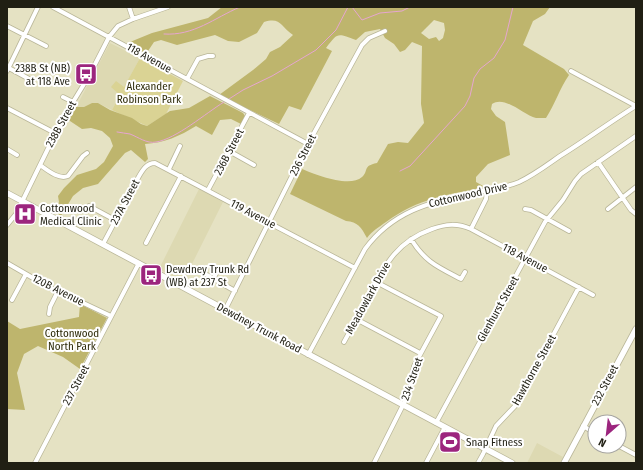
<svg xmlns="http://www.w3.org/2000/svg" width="643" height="470" viewBox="0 0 643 470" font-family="'Fira Sans Condensed',sans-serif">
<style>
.built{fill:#ddd9b2}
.green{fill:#dad394}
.forest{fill:#beb56d;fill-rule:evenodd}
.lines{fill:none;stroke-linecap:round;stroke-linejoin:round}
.stream{stroke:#e6a6d0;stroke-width:1}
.minor-casing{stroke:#b9b698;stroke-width:5.5}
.major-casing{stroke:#b9b698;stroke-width:7}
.minor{stroke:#fff;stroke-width:4}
.major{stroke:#fff;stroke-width:5.5}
.labels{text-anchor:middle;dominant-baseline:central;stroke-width:4;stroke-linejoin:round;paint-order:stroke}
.street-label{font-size:11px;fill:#201f13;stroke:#fff}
.poi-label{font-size:11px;fill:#201f13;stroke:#fff;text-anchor:start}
.park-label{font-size:11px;fill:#2f2c0b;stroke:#fff}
</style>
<rect width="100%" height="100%" fill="#e5e2c3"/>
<path class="built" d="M110,43L140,58L112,110L98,103H92L84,107H76Z
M199,189L223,202L183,282L159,269Z
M537,443L563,457L560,463H527Z"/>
<path class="green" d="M140,58L183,81L166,114L147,126L112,110L120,95L111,87L116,81L124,87Z"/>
<path class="forest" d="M222,7H550L545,14L533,21L523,45L564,69L569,75C559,90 555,104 546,118C543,118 539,118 536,118C523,115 505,95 492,104L491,109L496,116L505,122L510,155L488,164L476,177V182L485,187C447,195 419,198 386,222C379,227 372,231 367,238C361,227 358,222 346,221L290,194L302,169C316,175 350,188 362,177C369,171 362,166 377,163L388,144L398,142L408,143L424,123L421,104L422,46L412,42L405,50L400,52L394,44L385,38L380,29L365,32L356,40C337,33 338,32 326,48L332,51L301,110L289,106L279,124L219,95L253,70L266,59L270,52L280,47L293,35C280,26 281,17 264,22L257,33L239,42L228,41L215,35L177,45L161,40L154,42L146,54L129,45L130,42L152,33L208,18ZM434,20L444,23L445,30L443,38L439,41L436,37L429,39L421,33Z
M210,96L243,113L245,116L241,124L231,119L220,120L212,135L196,126C180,136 164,143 145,144L148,159L145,162L131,150L125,153L98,184L83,188L73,196L61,216L55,212L59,202L58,196L64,188L77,175L96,169L104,162L113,146L110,138L102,131L91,128L82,129L67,119L76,107H84L92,103H98L110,110L132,118L141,124L147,126L170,111L189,108Z
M80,304L107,318L80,369L63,357L38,346L24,354L17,373L25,410L7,409V321L20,329L79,317Z"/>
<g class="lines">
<path class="stream" d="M352,7L362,20L380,13L402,11L410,7
M164,34C194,36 214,18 240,7
M229,99L243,90L272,76L316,50L336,30L348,7
M117,132C121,133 126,133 130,134C138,137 147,144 156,142C176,139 206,113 224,102
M400,171L410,166L465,106L470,96L474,78L480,69L494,58L505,40L513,7"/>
<g class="minor-casing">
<path id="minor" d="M53,7L308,144
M129,7L133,19
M7,26L46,46
M7,67L31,80
M7,71L38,7
M571,71L636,106
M187,79L198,59L208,56H213
M63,97L73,102
M7,108L55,133
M7,149L17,155
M229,151L254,165
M598,162L631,210L636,214
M40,165C47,170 59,180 68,176L83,156L87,153
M169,169L180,146
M208,190L249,113
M89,206L115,220
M525,209L531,210L569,231
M608,209L636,187
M7,225L16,214L62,120L89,76L109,37L118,26L133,19L168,7
M471,229L486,199L487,191
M411,239C425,262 438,267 461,279L465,272
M146,243L181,176
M103,244L138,178C142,171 146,163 155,163L355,268
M7,263L45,285L111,316
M207,275L235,291
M213,279L219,268
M12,300L26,274
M225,310L308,144L362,45L369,38L385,31
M49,314L50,307L58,291
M356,319L420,353
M344,342C353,326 362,309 370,293C386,263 398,241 432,229C446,224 457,223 471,229L593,295
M308,355L365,249C392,212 429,202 472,193C488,190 504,188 519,182C534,175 547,165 560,156C586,140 610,122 636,106
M436,423L545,222L563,200L575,181L581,174L636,136
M583,426L595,433
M619,446L636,455
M35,463L139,263
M374,463L409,393L414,366L441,316L376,282
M426,463L445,427
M478,463L483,454L496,426L515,406L579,287"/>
</g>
<g class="major-casing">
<path id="major" d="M7,193L512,463
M564,463L636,329"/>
</g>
<use href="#minor" class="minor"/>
<use href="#major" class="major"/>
</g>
<defs>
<g id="bus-square" transform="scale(1.15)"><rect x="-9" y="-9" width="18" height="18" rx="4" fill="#9c257e" stroke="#fff"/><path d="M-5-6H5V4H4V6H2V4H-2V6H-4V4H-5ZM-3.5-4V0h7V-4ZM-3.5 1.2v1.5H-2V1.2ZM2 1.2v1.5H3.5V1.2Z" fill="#fff"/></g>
<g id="hospital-square" transform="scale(1.15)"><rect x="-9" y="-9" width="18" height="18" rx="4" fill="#9c257e" stroke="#fff"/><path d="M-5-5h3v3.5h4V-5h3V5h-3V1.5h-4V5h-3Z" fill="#fff"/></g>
<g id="stadium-square" transform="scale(1.15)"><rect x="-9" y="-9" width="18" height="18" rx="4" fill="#9c257e" stroke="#fff"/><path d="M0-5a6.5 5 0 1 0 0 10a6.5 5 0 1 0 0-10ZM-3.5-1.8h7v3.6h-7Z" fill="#fff"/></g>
</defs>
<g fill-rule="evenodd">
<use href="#bus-square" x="86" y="74"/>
<use href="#hospital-square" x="25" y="214"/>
<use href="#bus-square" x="151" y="275"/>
<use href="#stadium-square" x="450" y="442"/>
</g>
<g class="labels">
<g class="street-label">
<text transform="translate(149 58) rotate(29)">118 Avenue</text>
<text transform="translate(61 124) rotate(-61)">238B Street</text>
<text transform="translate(229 152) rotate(-62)">236B Street</text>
<text transform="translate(303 155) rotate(-63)">236 Street</text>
<text transform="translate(468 195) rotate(-13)">Cottonwood Drive</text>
<text transform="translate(125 202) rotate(-62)">237A Street</text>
<text transform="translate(253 214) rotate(28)">119 Avenue</text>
<text transform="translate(525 258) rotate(28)">118 Avenue</text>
<text transform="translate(58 290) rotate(27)">120B Avenue</text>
<text transform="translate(368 298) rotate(-61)">Meadowlark Drive</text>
<text transform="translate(498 309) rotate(-61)">Glenhurst Street</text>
<text transform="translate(259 328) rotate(28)">Dewdney Trunk Road</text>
<text transform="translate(534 370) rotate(-61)">Hawthorne Street</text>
<text transform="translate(412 379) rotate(-71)">234 Street</text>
<text transform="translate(76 385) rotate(-62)">237 Street</text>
<text transform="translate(605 385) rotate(-62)">232 Street</text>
</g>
<g class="poi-label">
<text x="70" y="68" text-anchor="end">238B St (NB)<tspan x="70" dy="13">at 118 Ave</tspan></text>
<text x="40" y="208">Cottonwood<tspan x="40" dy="13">Medical Clinic</tspan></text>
<text x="166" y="269">Dewdney Trunk Rd<tspan x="166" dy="13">(WB) at 237 St</tspan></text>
<text x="466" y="442">Snap Fitness</text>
</g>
<g class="park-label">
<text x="149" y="86">Alexander<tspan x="149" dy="13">Robinson Park</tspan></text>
<text x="72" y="333">Cottonwood<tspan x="72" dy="13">North Park</tspan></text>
</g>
</g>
<rect width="643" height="470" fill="none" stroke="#201f13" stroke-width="16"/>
<g transform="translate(607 434) rotate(208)"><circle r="19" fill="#ffffff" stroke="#a6a5a1"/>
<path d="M0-3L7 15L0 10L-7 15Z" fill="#9c257e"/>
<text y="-6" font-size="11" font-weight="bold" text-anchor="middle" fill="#201f13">N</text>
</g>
</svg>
